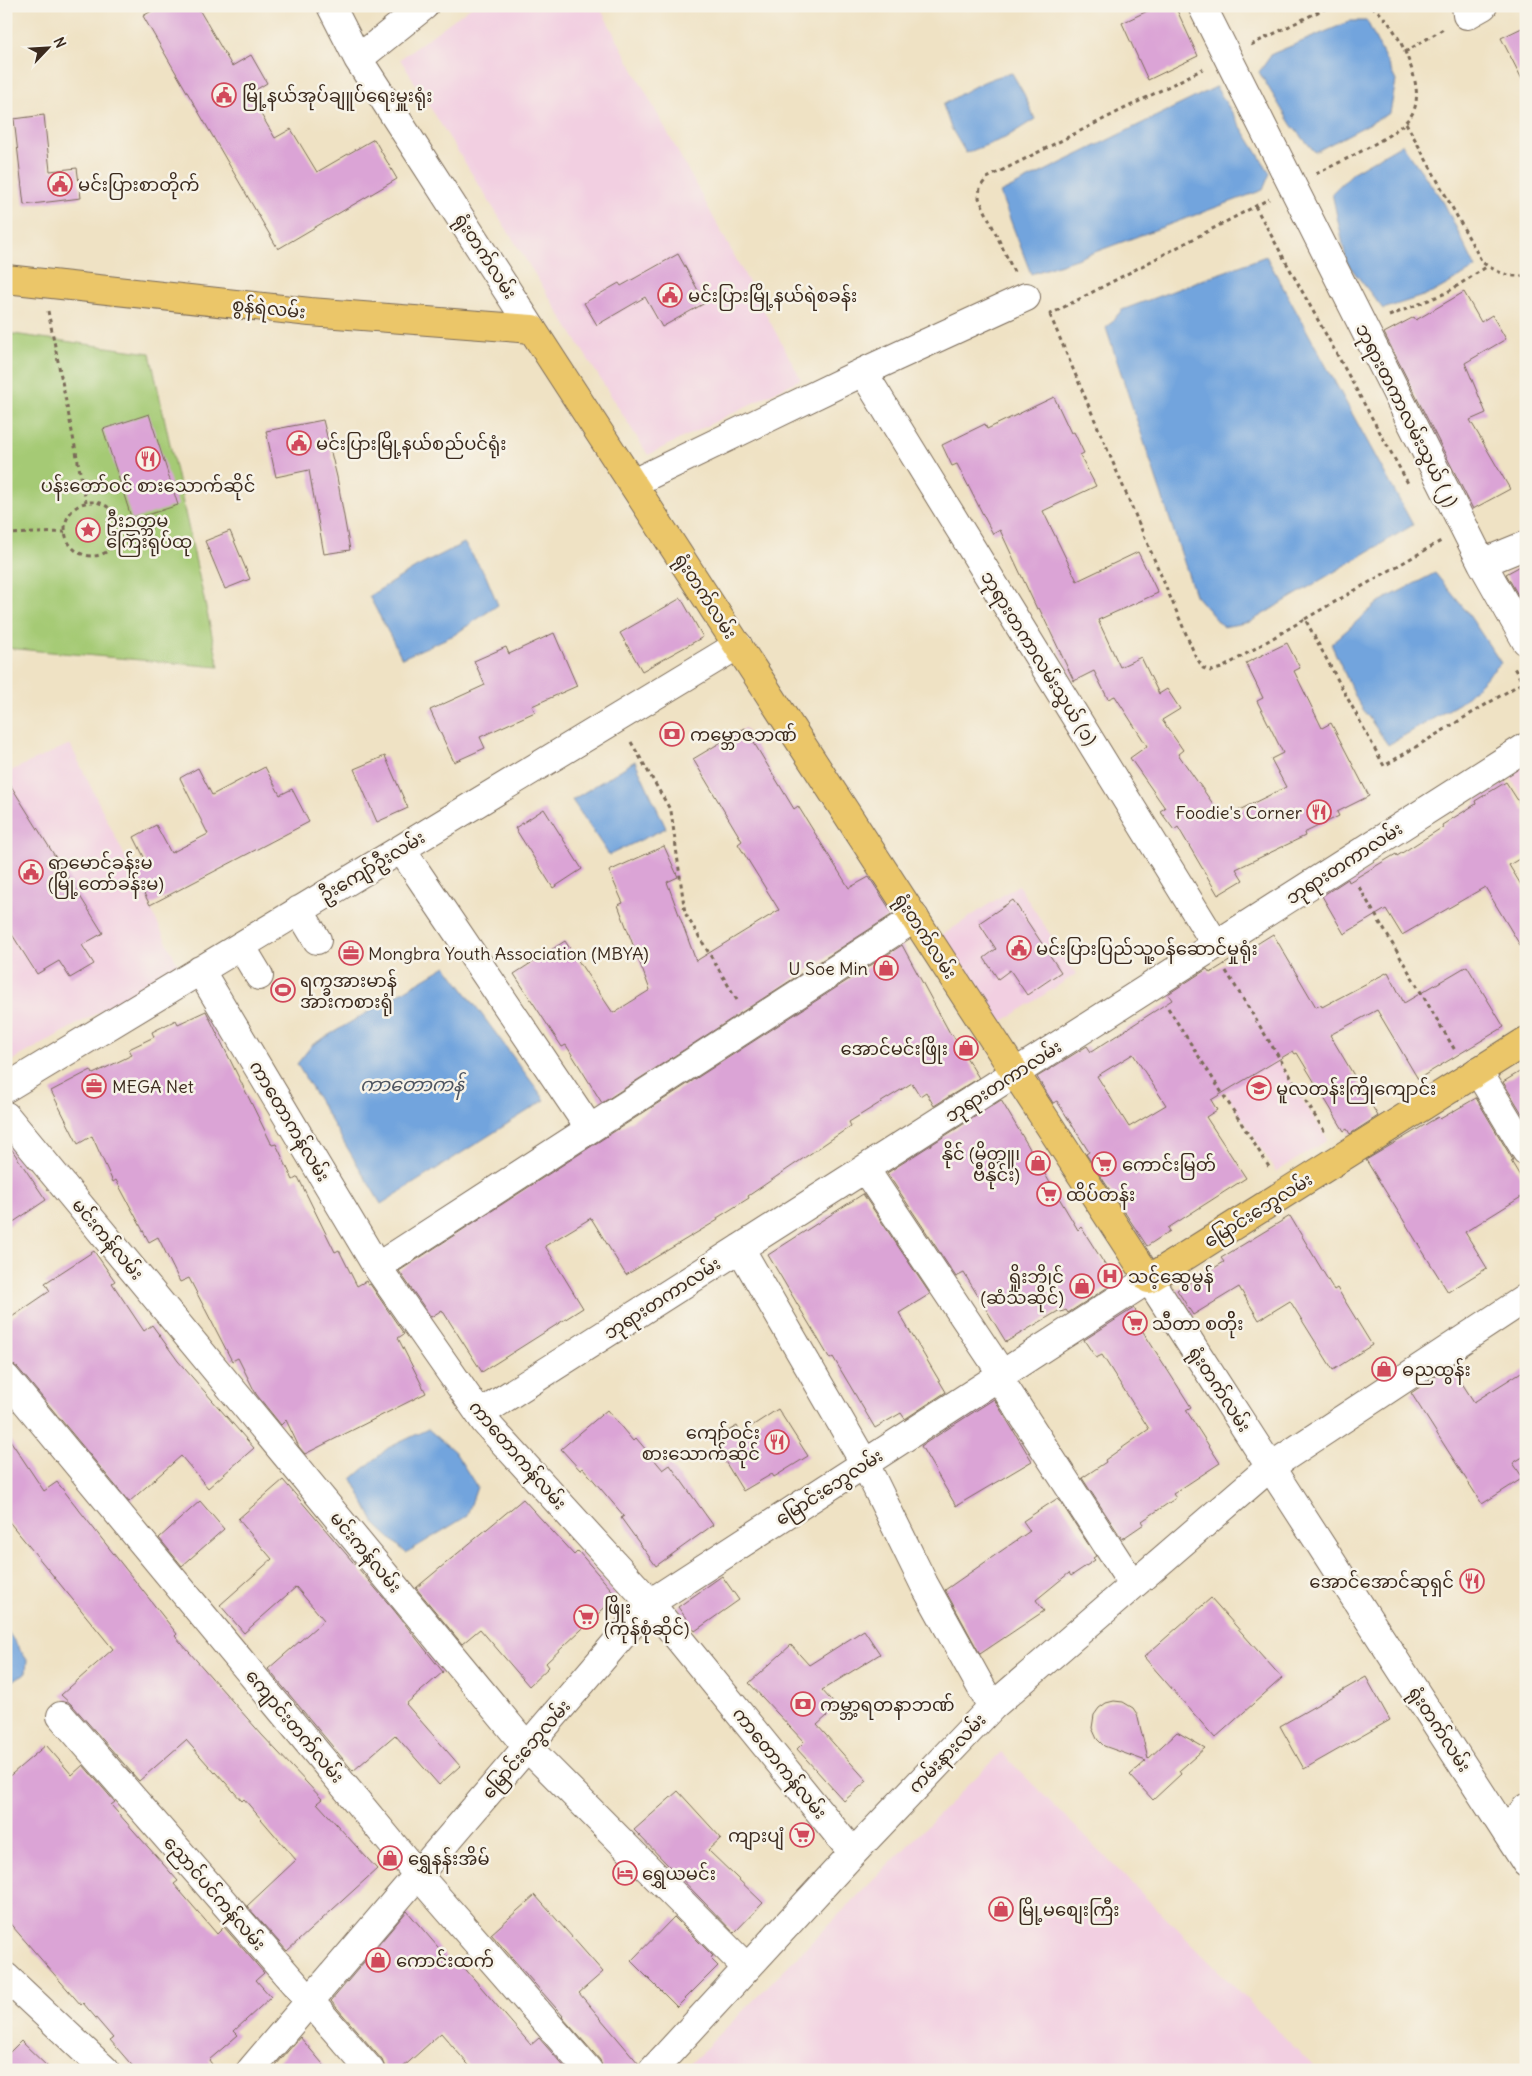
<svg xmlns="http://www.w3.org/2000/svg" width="1532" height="2076" viewBox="0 0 1532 2076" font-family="Delius,'Noto Sans Myanmar',sans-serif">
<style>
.built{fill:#f2cfe1}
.green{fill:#a5ca74;stroke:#707a49}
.water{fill:#72a4dd;stroke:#56677e}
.building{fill:#dba4d6;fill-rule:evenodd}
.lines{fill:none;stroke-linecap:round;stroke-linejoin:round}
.minor-casing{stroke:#7a6a58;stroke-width:30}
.major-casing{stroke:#7a6a58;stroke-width:30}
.path{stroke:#7a6a58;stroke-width:3;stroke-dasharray:4 4;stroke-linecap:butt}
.minor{stroke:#fff;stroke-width:28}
.major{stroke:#ebc669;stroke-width:28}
.labels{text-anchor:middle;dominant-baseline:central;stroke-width:5;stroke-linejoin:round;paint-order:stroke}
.poi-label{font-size:18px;fill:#3b2a1e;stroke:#f7f3e8;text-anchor:start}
.street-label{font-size:18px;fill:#3b2a1e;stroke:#f7f3e8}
.water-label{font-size:19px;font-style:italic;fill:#4e5561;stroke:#f7f3e8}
</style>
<rect width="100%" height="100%" fill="#f7f3e8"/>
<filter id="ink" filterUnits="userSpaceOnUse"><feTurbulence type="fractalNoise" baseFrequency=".02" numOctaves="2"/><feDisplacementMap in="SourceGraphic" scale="10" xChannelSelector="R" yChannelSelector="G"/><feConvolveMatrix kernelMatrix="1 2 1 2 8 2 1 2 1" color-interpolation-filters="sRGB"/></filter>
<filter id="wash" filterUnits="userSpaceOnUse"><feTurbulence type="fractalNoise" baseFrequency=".0096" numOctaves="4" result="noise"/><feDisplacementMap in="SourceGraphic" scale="20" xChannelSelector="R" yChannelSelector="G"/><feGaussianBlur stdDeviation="1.12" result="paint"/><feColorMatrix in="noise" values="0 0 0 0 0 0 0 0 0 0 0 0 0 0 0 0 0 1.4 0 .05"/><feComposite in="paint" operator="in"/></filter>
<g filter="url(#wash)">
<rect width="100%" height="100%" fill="#efe2c4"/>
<path class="built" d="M472,6H599L801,379L648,455L400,59Z
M70,744L179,967L6,1064V773Z
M1526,754V803L1504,767Z
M1018,885L1076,974L999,1024L941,936Z
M1242,1003L1328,1140L1276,1172L1190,1036Z
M1001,1752L1313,2066L1305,2070H684Z"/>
<path class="green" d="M6,333L150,353L219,667L6,648Z"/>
<path class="water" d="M1351,21H1367L1396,81L1390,113L1315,152L1292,126L1259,72L1272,54Z
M1012,73L1024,94L1035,119L1005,138L966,153L951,128L943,105C965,91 986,78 1012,73Z
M1216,87L1270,173L1263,190L1076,259L1031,274L1000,193Z
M1402,144L1444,203L1476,268L1432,293L1383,309L1347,263L1332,193L1355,171Z
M1266,256L1413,525L1250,622L1223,627L1195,595L1106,328L1122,310Z
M464,543L485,574L498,605L454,635L402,658L369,596L417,567Z
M1435,573L1467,612L1501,663L1460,703L1388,745L1358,702L1331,644L1379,602Z
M635,761L666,828L609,855L572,800Z
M446,966L545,1100L381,1204L297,1064L312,1045Z
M428,1429L455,1452L477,1487L467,1516L406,1553L375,1524L352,1479L388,1448Z
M6,1629L27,1660L26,1673L6,1684Z"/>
<g id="blocks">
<path class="building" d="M160,6H197L232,66L251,55L267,83L249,94L275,138L291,129L317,172L374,139L397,179L278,249L143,16Z
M1158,6H1175L1198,56L1148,80L1122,23Z
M1526,26V87L1501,38Z
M44,115L50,171L77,168L81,198L24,205L14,119Z
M678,254L705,303L662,327L645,297L597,325L584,303L619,283L621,286Z
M1464,292L1481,322L1492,315L1506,339L1465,363L1486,413L1470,420L1510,489L1473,509L1384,333L1414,317L1416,320Z
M1054,397L1071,433L1074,432L1084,453L1080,455L1096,486L1043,511L1077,581L1138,552L1158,593L1098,620L1120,667L1141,657L1159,694L1167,689L1180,709L1162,720L1183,750L1178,754L1223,818L1286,787L1271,759L1283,753L1257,701L1263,698L1246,663L1287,643L1300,668L1294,671L1322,728L1331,723L1369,796L1337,812L1339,816L1304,833L1305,836L1236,869L1243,880L1218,895L1178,827L1174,830L1160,811L1165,808L1130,758L1147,746L1115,696L1108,699L1094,671L1074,681L1039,608L1037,609L1000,530L993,534L957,464L952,466L942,445L985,424L987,429Z
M149,414L178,505L132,520L103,429Z
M323,420L337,477L350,550L324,554L309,470L276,477L266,431Z
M230,531L250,579L225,589L205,541Z
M1526,563V609L1506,574Z
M681,598L703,637L642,671L620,633Z
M554,633L577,686L532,706L535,712L480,737L485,748L454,762L430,710L485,685L474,661L506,647L509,654Z
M745,728L794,809L798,806L849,888L869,877L893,914L602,1103L566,1045L562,1047L514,974L565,941L613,1013L650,990L618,905L623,903L609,871L664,846L678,877L667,882L696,961L779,910L738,844L742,841L693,759Z
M385,756L408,808L377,822L354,769Z
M265,767L280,795L292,789L309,822L150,905L133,872L148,865L134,837L156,825L171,853L208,834L180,778L198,768L212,795Z
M6,778L103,933L82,945L94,964L70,978L59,961L37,974L6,925Z
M1506,782L1526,813V855L1509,865L1526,893V955L1485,887L1402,935L1386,909L1344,934L1322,896L1348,879L1349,882L1396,854L1397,856L1443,827L1442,825L1476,804L1475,801Z
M544,809L582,869L553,888L515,828Z
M1013,900L1061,972L1027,995L1010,970L998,979L984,958L996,949L979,923Z
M1273,934L1316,1007L1321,1005L1322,1007L1388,972L1404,1003L1467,966L1504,1027L1418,1079L1377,1010L1330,1035L1378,1116L1350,1134L1347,1129L1344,1131L1297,1053L1295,1054L1293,1051L1211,1100L1217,1110L1206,1117L1246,1178L1168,1228L1170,1231L1147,1246L1086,1154L1089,1152L1057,1101L1053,1103L1037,1077L1087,1046L1091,1052L1172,1000L1168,994L1207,969L1210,973ZM1133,1054L1166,1105L1129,1127L1097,1076Z
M902,945L951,1035L952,1034L979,1078L934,1106L926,1092L920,1096L912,1083L849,1122L851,1126L748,1196L749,1198L717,1218L718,1220L626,1275L591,1218L545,1246L583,1308L482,1372L442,1310L431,1317L399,1271Z
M206,1011L272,1145L276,1144L293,1180L298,1177L335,1252L339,1250L357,1286L366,1281L368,1285L370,1284L404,1334L398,1338L426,1393L305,1454L299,1447L286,1420L281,1425L256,1394L238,1358L232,1361L189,1278L180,1282L158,1237L149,1242L116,1180L113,1182L92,1136L78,1144L51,1091L91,1070L93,1074L132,1055L129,1049L154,1037L152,1032L176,1020L178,1024Z
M1526,1068V1120L1503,1082Z
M1476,1098L1513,1160L1511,1161L1526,1186V1194L1465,1232L1487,1268L1448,1292L1366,1160L1438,1117L1440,1119Z
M1001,1100L1078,1230L1081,1227L1116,1282L1068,1313L1066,1310L1061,1312L1060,1310L1006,1342L964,1273L956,1277L887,1173Z
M6,1141L46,1200L6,1227Z
M863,1194L930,1294L899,1313L946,1392L905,1419L901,1413L875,1428L833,1357L830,1359L768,1255Z
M1290,1216L1334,1290L1337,1288L1372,1345L1333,1370L1290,1301L1259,1320L1239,1287L1193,1315L1177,1290L1224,1262L1221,1258Z
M94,1251L115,1281L112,1283L144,1331L152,1325L178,1361L254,1448L208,1488L181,1456L129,1502L18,1368L6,1360V1321L50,1291L45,1283Z
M1134,1308L1146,1328L1142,1330L1191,1407L1186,1410L1220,1463L1173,1494L1176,1498L1142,1521L1144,1524L1122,1539L1082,1478L1106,1462L1105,1460L1149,1429L1102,1355L1096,1358L1084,1340Z
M1451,1366L1474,1402L1526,1369V1455L1513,1463L1523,1478L1482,1504L1411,1393Z
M994,1399L1032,1461L956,1506L921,1446Z
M778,1409L808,1456L774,1477L772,1474L743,1491L712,1440L737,1426L741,1433Z
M607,1410L633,1441L636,1438L663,1470L670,1465L713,1525L656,1566L621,1518L624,1516L583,1468L580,1470L561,1449Z
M6,1434L44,1491L57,1482L177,1634L175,1636L262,1735L322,1799L317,1803L377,1869L287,1951L247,1906L296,1860L244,1799L242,1801L216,1772L215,1773L186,1740L139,1781L73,1706L61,1695L113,1649L6,1518Z
M283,1480L393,1609L443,1672L406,1704L460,1766L439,1785L395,1735L353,1771L268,1669L324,1620L296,1587L244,1633L220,1605L272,1559L238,1519Z
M1058,1498L1096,1556L1093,1558L1095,1560L1071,1576L1069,1573L1036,1600L1044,1611L980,1654L945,1590L1030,1531L1023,1521Z
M523,1499L574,1555L578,1551L617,1596L546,1663L549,1667L529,1686L480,1629L462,1644L416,1588Z
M200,1501L224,1529L182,1566L159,1538Z
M722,1576L739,1600L695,1631L678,1607Z
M1211,1598L1282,1678L1215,1738L1144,1657Z
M864,1630L880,1654L822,1690L837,1707L817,1725L867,1781L844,1801L797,1749L804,1742L749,1683L791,1645L809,1665Z
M1366,1677L1390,1720L1304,1769L1280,1726Z
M1114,1701L1123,1702L1133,1708L1137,1714L1148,1759L1177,1732L1205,1748L1179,1771L1181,1774L1153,1800L1130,1775L1146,1761L1104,1746L1097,1739L1092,1728L1094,1715L1099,1708L1106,1703Z
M46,1745L72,1775L83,1765L115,1802L111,1805L178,1881L174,1884L217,1934L224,1927L264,1973L256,1980L271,1997L234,2031L238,2035L209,2060L216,2070H136L110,2040L113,2038L83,2003L81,2005L6,1919V1779Z
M678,1791L721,1838L708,1850L763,1903L734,1933L634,1830Z
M535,1895L603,1972L579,1993L639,2064L638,2070H603L600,2060L562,2017L563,2016L491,1934Z
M407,1911L456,1968L461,1964L531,2045L539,2038L567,2070H473L441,2033L400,2070H386L382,2060L331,2001Z
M674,1917L713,1956L710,1958L718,1966L677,2007L631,1961Z
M300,2037L328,2070H281L276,2065Z
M21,2041L51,2070H6V2056Z"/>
</g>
</g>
<g filter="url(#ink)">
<use href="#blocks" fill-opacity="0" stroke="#7a6a58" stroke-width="1"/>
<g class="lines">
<g class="minor-casing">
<path id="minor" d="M331,6L358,59L532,329
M1202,6L1482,563L1526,641
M1466,6L1467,15L1483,6
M358,59L424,6
M863,372L1216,945
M633,483L863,372L1026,297
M1482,563L1526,545
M401,849L590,1129
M299,910L317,940
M241,946L259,976
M200,970L377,1267L485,1422L644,1596L853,1853
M1478,1071L1526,1151
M6,1088L738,645
M6,1116L527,1747L747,1968
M865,1169L1002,1374
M740,1248L865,1464L924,1584L992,1707
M377,1267L915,918
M998,1377L1133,1585
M6,1378L418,1875L588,2070
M480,1414L1526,747
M61,1716L370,2070
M1506,1832L1526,1808
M6,1977L105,2070
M251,2070L650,1603L1149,1279L1526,1863
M653,2070L853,1853L992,1707L1270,1467L1526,1298"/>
</g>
<g class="major-casing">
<path id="major" d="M6,279L310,312L532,329L1149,1279L1526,1041"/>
</g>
<path class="path" d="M1251,45L1330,6
M1405,52L1445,28
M1406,123L1482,262C1495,271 1510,279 1526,275
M1316,174C1339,162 1406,133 1414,110C1420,94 1414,74 1408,59C1400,39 1389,18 1371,6
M1255,206L1409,485
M1014,272L979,198L980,187L987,178L1203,69
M48,311L86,502
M1049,315L1269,199
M1050,315L1195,655L1203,668L1211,671L1222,668L1305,619L1384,766L1520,684V678L1513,666
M1389,316L1446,293L1488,266
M65 529a27 27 0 1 1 54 0a27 27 0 1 1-54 0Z
M6,534L65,532
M1305,619L1441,541
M631,742L671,811L685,913L737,1000
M1359,887L1456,1052
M1226,971L1326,1134
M1168,1008L1271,1170"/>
<use href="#minor" class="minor"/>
<use href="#major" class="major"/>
</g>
</g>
<defs>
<g id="civic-ring" transform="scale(1.25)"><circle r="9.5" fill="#f7f3e8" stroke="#d1495b" stroke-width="1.5"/><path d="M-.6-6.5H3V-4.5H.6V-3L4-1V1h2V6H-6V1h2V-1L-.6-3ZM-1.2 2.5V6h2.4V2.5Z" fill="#d1495b"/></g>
<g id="restaurant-ring" transform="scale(1.25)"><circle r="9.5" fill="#f7f3e8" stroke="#d1495b" stroke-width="1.5"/><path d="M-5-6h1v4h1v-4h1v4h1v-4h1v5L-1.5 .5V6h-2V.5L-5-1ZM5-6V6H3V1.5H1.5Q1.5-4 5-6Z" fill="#d1495b"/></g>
<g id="sight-ring" transform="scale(1.25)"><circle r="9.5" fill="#f7f3e8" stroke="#d1495b" stroke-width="1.5"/><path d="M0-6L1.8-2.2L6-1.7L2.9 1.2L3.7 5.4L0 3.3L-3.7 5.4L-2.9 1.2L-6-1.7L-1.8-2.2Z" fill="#d1495b"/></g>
<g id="bank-ring" transform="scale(1.25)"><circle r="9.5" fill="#f7f3e8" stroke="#d1495b" stroke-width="1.5"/><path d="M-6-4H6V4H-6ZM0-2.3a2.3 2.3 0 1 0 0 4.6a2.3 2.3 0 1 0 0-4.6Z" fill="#d1495b"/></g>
<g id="office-ring" transform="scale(1.25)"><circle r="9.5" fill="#f7f3e8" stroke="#d1495b" stroke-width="1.5"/><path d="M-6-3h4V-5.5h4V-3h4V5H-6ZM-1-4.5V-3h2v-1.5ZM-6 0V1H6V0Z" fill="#d1495b"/></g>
<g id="shop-ring" transform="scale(1.25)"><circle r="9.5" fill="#f7f3e8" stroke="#d1495b" stroke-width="1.5"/><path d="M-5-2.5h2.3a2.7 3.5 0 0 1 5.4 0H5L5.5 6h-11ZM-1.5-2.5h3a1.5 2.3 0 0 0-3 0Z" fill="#d1495b"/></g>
<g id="stadium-ring" transform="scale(1.25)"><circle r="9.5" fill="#f7f3e8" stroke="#d1495b" stroke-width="1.5"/><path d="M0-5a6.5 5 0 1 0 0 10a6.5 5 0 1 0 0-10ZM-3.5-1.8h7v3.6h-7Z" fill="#d1495b"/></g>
<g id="school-ring" transform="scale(1.25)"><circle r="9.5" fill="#f7f3e8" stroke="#d1495b" stroke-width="1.5"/><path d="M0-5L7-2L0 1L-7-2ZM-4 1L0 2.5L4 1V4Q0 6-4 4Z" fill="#d1495b"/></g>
<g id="supermarket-ring" transform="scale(1.25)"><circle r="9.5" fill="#f7f3e8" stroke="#d1495b" stroke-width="1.5"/><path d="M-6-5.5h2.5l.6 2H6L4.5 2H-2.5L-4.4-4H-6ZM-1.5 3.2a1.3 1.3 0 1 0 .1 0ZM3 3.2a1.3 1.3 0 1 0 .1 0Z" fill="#d1495b"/></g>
<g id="hospital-ring" transform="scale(1.25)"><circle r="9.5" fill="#f7f3e8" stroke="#d1495b" stroke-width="1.5"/><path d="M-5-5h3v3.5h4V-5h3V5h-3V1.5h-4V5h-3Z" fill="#d1495b"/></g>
<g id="hotel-ring" transform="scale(1.25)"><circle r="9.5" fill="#f7f3e8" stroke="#d1495b" stroke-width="1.5"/><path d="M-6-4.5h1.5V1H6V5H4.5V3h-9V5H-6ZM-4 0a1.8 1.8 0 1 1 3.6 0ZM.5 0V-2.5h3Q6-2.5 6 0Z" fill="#d1495b"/></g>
</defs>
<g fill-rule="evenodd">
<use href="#civic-ring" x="224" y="95"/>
<use href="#civic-ring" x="60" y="184"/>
<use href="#civic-ring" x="670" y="295"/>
<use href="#civic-ring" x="299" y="443"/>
<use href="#restaurant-ring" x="148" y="459"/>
<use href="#sight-ring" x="88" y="530"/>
<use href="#bank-ring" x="672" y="734"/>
<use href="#restaurant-ring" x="1319" y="812"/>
<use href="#civic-ring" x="31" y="872"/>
<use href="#civic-ring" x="1019" y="948"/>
<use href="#office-ring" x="351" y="953"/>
<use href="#shop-ring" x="886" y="968"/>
<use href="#stadium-ring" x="283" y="990"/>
<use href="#shop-ring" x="966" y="1048"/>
<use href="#office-ring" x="94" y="1086"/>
<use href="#school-ring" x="1259" y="1088"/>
<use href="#shop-ring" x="1038" y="1163"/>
<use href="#supermarket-ring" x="1104" y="1164"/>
<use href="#supermarket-ring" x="1049" y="1194"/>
<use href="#hospital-ring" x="1110" y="1276"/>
<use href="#shop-ring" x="1082" y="1286"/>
<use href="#supermarket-ring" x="1135" y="1323"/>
<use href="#shop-ring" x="1384" y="1369"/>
<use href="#restaurant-ring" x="777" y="1442"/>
<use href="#restaurant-ring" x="1472" y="1581"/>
<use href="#supermarket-ring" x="586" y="1617"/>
<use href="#bank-ring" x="803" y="1704"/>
<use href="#supermarket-ring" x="802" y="1835"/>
<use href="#shop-ring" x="390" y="1858"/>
<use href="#hotel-ring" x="625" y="1873"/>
<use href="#shop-ring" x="1001" y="1909"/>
<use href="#shop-ring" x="378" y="1960"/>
</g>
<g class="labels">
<g class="poi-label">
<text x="242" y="95">မြို့နယ်အုပ်ချူပ်ရေးမှူးရုံး</text>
<text x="78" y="184">မင်းပြားစာတိုက်</text>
<text x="688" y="295">မင်းပြားမြို့နယ်ရဲစခန်း</text>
<text x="316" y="443">မင်းပြားမြို့နယ်စည်ပင်ရုံး</text>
<text x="148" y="485" text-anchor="middle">ပန်းတော်ဝင် စားသောက်ဆိုင်</text>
<text x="106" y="520">ဦးဥတ္တမ<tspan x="106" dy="21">ကြေးရုပ်ထု</tspan></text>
<text x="690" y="734">ကမ္ဘောဇဘဏ်</text>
<text x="1302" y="812" text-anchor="end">Foodie's Corner</text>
<text x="48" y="862">ရာမောင်ခန်းမ<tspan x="48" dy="21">(မြို့တော်ခန်းမ)</tspan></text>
<text x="1036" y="948">မင်းပြားပြည်သူ့ဝန်ဆောင်မှုရုံး</text>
<text x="368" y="953">Mongbra Youth Association (MBYA)</text>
<text x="868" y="968" text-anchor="end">U Soe Min</text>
<text x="300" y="980">ရက္ခအားမာန်<tspan x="300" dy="21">အားကစားရုံ</tspan></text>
<text x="948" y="1048" text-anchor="end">အောင်မင်းဖြိုး</text>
<text x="112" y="1086">MEGA Net</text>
<text x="1276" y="1088">မူလတန်းကြိုကျောင်း</text>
<text x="1020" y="1153" text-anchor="end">နိုင် (မိတ္တူ၊<tspan x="1020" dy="21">ဗီနိုင်း)</tspan></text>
<text x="1122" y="1164">ကောင်းမြတ်</text>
<text x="1066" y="1194">ထိပ်တန်း</text>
<text x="1064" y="1276" text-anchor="end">ရှိုးဘွိုင်<tspan x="1064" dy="21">(ဆံသဆိုင်)</tspan></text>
<text x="1128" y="1276">သင့်ဆွေမွန်</text>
<text x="1152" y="1323">သီတာ စတိိုး</text>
<text x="1402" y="1369">ဓညထွန်း</text>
<text x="760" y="1432" text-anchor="end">ကျော်ဝင်း<tspan x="760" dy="21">စားသောက်ဆိုင်</tspan></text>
<text x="1454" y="1581" text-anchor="end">အောင်အောင်ဆုရှင်</text>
<text x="604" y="1607">ဖြိုး<tspan x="604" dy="21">(ကုန်စုံဆိုင်)</tspan></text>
<text x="820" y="1704">ကမ္ဘာ့ရတနာဘဏ်</text>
<text x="784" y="1835" text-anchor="end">ကျားပျံ</text>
<text x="408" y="1858">ရွှေနန်းအိမ်</text>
<text x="642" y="1873">ရွှေယမင်း</text>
<text x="1018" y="1909">မြို့မစျေးကြီး</text>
<text x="396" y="1960">ကောင်းထက်</text>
</g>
<g class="street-label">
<text transform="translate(486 256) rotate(57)">ရုံးတက်လမ်း</text>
<text transform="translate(269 308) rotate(6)">စွန်ရဲလမ်း</text>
<text transform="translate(1407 415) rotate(63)">ဘုရားတကာလမ်းသွယ် (၂)</text>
<text transform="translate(706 596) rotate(57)">ရုံးတက်လမ်း</text>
<text transform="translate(1039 658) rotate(58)">ဘုရားတကာလမ်းသွယ် (၁)</text>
<text transform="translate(1344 863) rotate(-33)">ဘုရားတကာလမ်း</text>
<text transform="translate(372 866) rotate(-31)">ဦးကျော်ဦးလမ်း</text>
<text transform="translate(926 936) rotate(57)">ရုံးတက်လမ်း</text>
<text transform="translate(1003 1081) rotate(-33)">ဘုရားတကာလမ်း</text>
<text transform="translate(290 1121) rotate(59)">ကာတောကန်လမ်း</text>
<text transform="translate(1258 1210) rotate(-32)">မြောင်းဘွေလမ်း</text>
<text transform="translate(108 1239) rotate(50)">မင်းကန်လမ်း</text>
<text transform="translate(662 1298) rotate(-33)">ဘုရားတကာလမ်း</text>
<text transform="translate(1220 1389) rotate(57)">ရုံးတက်လမ်း</text>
<text transform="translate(518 1455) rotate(49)">ကာတောကန်လမ်း</text>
<text transform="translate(829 1487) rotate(-33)">မြောင်းဘွေလမ်း</text>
<text transform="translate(366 1552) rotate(50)">မင်းကန်လမ်း</text>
<text transform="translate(295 1726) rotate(50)">ကျောင်းတက်လမ်း</text>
<text transform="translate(1440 1729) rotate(57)">ရုံးတက်လမ်း</text>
<text transform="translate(526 1749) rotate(-49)">မြောင်းဘွေလမ်း</text>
<text transform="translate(947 1753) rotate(-46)">ကမ်းနားလမ်း</text>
<text transform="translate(780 1763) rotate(51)">ကာတောကန်လမ်း</text>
<text transform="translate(215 1893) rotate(49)">ညောင်ပင်ကန်လမ်း</text>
</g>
<g class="water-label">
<text x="412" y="1084">ကာတောကန်</text>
</g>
</g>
<rect width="1532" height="2076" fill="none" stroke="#f7f3e8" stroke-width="25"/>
<g transform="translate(48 48) rotate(65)" stroke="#f7f3e8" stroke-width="4" paint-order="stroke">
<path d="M0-4L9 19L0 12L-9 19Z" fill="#3b2a1e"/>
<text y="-8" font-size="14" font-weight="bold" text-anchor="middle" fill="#3b2a1e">N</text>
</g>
</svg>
